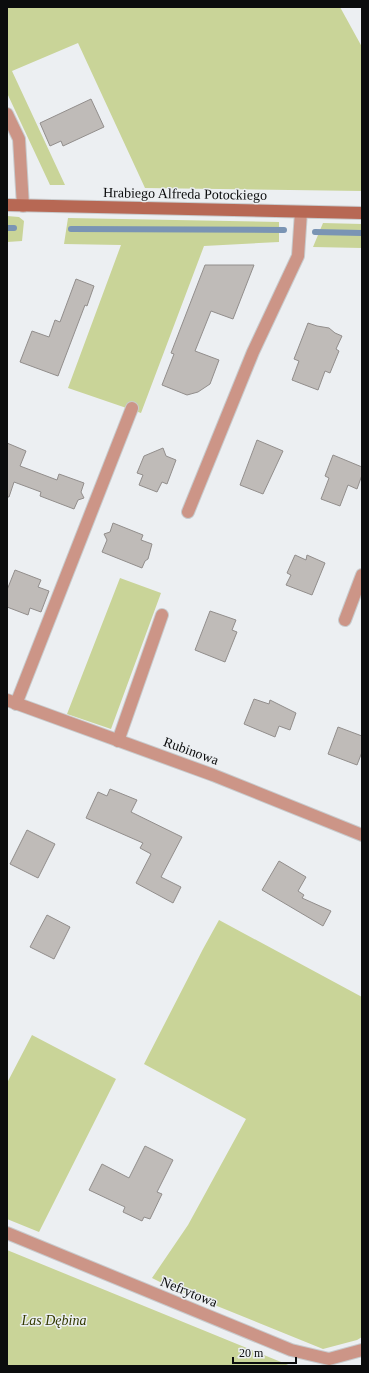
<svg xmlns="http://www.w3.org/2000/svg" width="369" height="1373" viewBox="0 0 369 1373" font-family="Georgia,serif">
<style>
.green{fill:#c9d498}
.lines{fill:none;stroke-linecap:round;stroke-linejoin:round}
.stream{stroke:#7a94b4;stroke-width:6}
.building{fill:#bfbbb8;stroke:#928e8c}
.lane-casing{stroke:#c8cbcd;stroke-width:14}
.street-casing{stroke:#c8cbcd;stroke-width:14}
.secondary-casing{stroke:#c8cbcd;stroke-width:14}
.lane{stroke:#cc9587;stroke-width:12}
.street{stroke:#cc9587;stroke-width:12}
.secondary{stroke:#b76854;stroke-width:12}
.labels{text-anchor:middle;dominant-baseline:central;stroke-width:3;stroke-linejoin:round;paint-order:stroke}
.street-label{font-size:14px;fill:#0b0c0d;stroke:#eceff2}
.park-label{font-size:14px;font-style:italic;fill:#333a01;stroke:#eceff2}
</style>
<rect width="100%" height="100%" fill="#eceff2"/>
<path class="green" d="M7,7H340L362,47V191L145,188L78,43L12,71L65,185H50L7,93Z
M7,216L19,217L24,221L22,241L7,242Z
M68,218L279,222V242L204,246L141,413L68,388L121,245L64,244Z
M323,223L362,224V248L313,247Z
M120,578L161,593L111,729L67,714Z
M219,920L362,997V1337L357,1340L323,1349L170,1287L152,1278L188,1225L246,1119L144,1064L203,949Z
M32,1035L116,1079L39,1232L7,1219V1083Z
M7,1250L291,1366H7Z"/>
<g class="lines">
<path class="stream" d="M7,228H14
M71,229L284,230
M315,232L362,233"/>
</g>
<path class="building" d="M91,99L104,127L63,146L61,141L50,146L40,123Z
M205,265H254L233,319L211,311L195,351L219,360L210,384L198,392L187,395L162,385L174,354L171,353Z
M76,279L94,286L87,306L85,305L58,376L20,362L32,331L49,337L55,320L60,322Z
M308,323L317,326L329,328L335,333L342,336L336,349L339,351L330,373L325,371L318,390L292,380L299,361L294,359Z
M257,440L283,451L263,494L240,485Z
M7,443L26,451L20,466L57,480L59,474L84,483L81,492L84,498L78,500L74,509L40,496L41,492L14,482L9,497H7Z
M163,448L166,456L176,460L167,484L162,482L157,492L139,485L143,475L137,473L144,456Z
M333,455L362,467V475L357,489L348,485L340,506L321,499L329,478L325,476Z
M113,523L143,535L141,540L152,544L148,559L145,561L142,568L102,552L107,540L104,534L110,532Z
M295,555L306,560L307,555L325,563L312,595L286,585L291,575L287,573Z
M15,570L41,580L38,587L49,591L41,612L30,608L28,615L7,607V590Z
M210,611L236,620L232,630L237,632L225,662L195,650Z
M254,699L269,704L270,700L296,713L290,730L279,726L275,737L244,724Z
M338,727L362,736V752L357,765L328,754Z
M110,789L137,800L131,812L182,837L161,877L181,887L173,903L136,883L151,854L140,848L143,843L86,818L98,792L107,796Z
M27,830L55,844L38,878L10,864Z
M279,861L306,877L298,891L304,895L302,898L331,911L323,926L262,890Z
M47,915L70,927L54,959L30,947Z
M145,1146L173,1160L157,1192L162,1194L150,1219L144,1217L142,1221L123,1212L125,1207L89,1190L102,1164L129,1178Z"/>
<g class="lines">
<g class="lane-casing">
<path id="lane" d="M7,114L19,139L23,206
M188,512L253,352L298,256L301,212
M16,704L132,408
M118,741L162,615"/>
</g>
<g class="street-casing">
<path id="street" d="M345,620L362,575
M7,700L213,775L362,835
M7,1233L291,1350L329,1359L362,1350"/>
</g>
<g class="secondary-casing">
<path id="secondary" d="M7,205L362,213"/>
</g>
<use href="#lane" class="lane"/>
<use href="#street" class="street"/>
<use href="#secondary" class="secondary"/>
</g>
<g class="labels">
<g class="street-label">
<text transform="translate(185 194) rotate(1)">Hrabiego Alfreda Potockiego</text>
<text transform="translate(191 751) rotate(20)">Rubinowa</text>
<text transform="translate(189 1292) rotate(22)">Nefrytowa</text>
</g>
<g class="park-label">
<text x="54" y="1320">Las Dębina</text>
</g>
</g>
<rect width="369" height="1373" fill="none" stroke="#0b0c0d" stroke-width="16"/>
<path d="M233 1357v6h63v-6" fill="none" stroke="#0b0c0d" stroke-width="2"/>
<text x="239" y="1357" font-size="12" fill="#0b0c0d" stroke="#eceff2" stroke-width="3" paint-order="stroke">20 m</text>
</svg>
